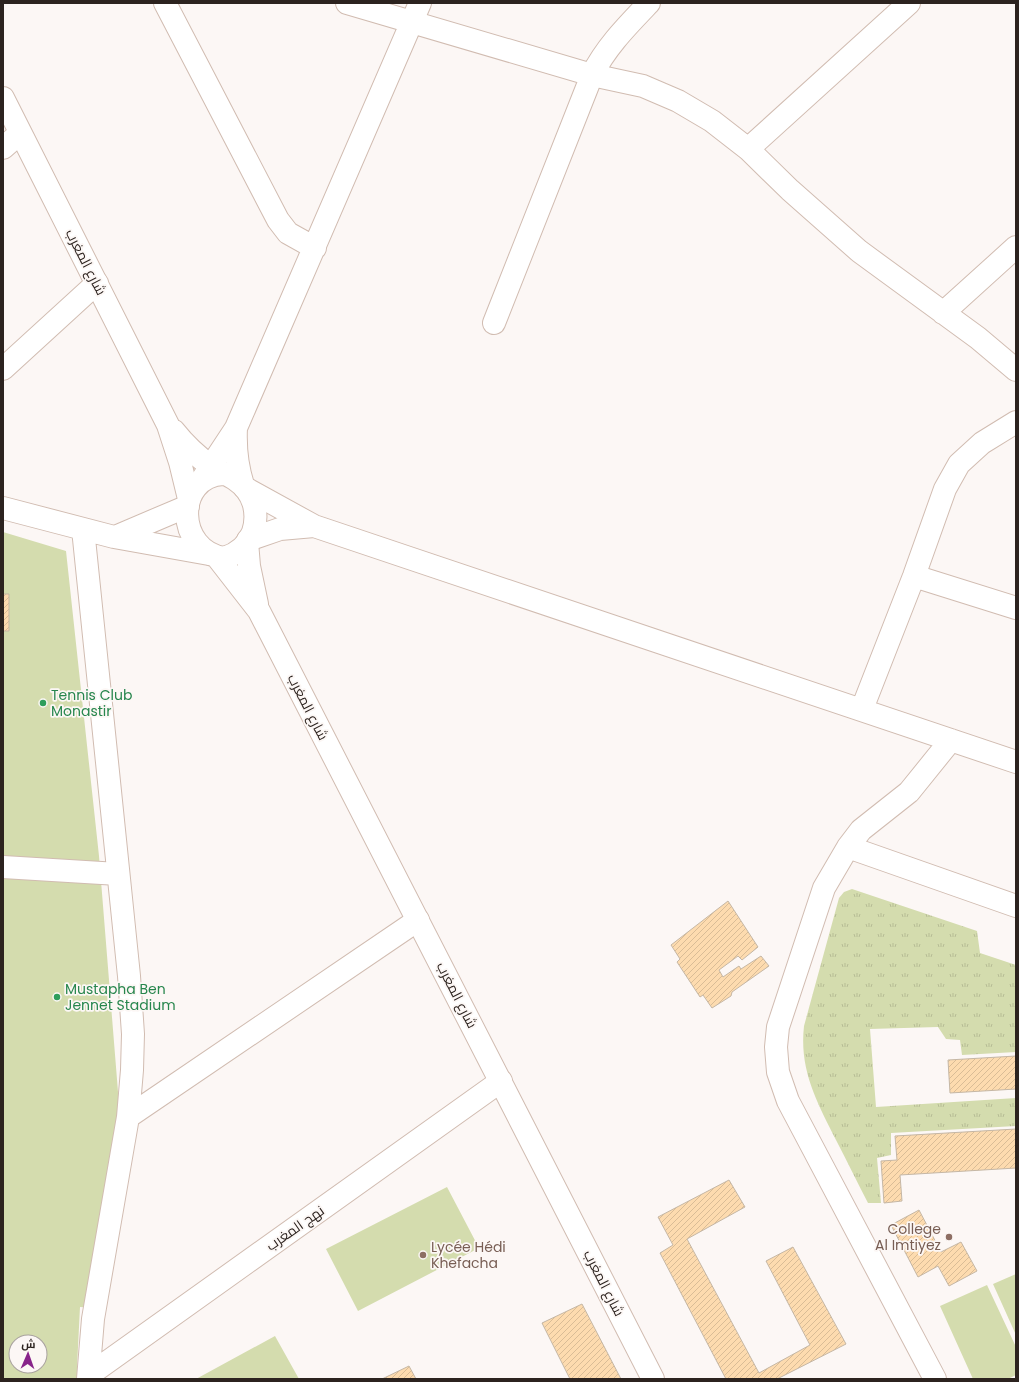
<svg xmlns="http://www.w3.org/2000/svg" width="1019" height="1382" viewBox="0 0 1019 1382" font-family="Poppins,Cairo,sans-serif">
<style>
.grass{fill:url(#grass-tufts)}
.pitch{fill:#d4dcae;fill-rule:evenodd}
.building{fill:url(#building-hatch);stroke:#c5b7a5}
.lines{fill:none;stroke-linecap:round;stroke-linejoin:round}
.minor-casing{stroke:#d1bcb1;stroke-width:24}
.major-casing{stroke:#d1bcb1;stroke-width:24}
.minor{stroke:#fff;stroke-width:22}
.major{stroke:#fff;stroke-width:22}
.leisure-dot{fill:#2e9e5b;stroke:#fcf7f5;stroke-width:1.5}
.education-dot{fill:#8d6e63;stroke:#fcf7f5;stroke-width:1.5}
.labels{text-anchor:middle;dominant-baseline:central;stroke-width:3.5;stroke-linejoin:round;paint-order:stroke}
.street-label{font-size:14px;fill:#2c231f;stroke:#fcf7f5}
.leisure-label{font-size:14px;fill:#27864d;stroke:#fcf7f5;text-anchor:start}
.education-label{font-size:14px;fill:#785e54;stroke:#fcf7f5;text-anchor:end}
</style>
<defs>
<pattern id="grass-tufts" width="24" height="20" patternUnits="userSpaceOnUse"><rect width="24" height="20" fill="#d4dcae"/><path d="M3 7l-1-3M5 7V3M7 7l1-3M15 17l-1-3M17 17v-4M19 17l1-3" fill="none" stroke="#b6bc95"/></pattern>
<pattern id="building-hatch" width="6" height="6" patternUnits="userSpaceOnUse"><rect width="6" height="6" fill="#fddbaf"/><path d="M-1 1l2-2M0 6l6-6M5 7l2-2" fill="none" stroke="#d9bc96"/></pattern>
</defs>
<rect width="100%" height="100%" fill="#fcf7f5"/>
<path class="grass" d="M852,889L977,931L980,953L1016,965V1052L962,1055L960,1040L946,1039L938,1027L870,1029L876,1107L1016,1098V1126L891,1133V1155L877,1158L881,1203H868C857,1182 847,1161 836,1140C817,1102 799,1070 804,1026L839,898L844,892Z"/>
<path class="pitch" d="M3,532L66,551L99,856L121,1129L95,1308L80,1307L77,1367L86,1368L84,1379H3ZM16,1342H40V1366H16Z
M447,1187L479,1248L358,1311L326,1249Z
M1016,1274V1335L993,1284Z
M987,1285L1016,1347V1375L1008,1379H973L940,1306Z
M275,1336L299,1379H196Z"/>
<path class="building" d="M3,594H9V631H3Z
M728,901L758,947L742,960L738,956L719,970L723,977L739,966L741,969L761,956L769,966L732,992L731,996L712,1008L703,995L700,997L677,962L680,959L671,945Z
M1016,1056V1089L950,1093L948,1060Z
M1016,1129V1168L900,1175L902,1201L884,1203L881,1161L897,1160L895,1136Z
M729,1180L745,1207L687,1239L759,1373L810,1345L766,1261L793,1247L846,1344L777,1379H726L660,1253L673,1245L658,1217Z
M919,1210L941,1252L961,1242L977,1271L949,1286L938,1266L918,1277L891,1225Z
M582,1304L621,1379H570L542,1323Z
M409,1366L416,1379H382Z"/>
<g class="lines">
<g class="minor-casing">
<path id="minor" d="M165,3L278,220L288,233L315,248
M347,3L592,75L643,86L678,101L712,121L748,149L790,190L859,251L978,338L1016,370
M3,148L20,133
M748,149L909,3
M943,313L1016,247
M494,323L592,75C606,47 627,26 649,3
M3,369L97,283
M236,428C235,448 237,466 243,485
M201,481L236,428L420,3
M245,488L314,526L1016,762
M3,508L114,537L209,554
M83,529L129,976L133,1034L132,1070L128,1117L93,1319L88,1379
M115,537L188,506
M248,540L280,529L314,526
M914,576L1016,608
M862,709L914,576L945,489L959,464L982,443L1016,422
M848,847L1016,906
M3,867L118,874
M128,1117L418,920
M89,1375L501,1081
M935,1379L788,1101L778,1072L776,1047L778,1027L824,888L848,847L861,830L909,792L951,740"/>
</g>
<g class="major-casing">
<path id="major" d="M3,98L168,425L180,462L189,499
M174,431C185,445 198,457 212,467C220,472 229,475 236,480C254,492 259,513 253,532C248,545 237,554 224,558C176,551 174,477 223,474
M247,542L249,566L257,604
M217,557L259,611L653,1379"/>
</g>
<use href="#minor" class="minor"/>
<use href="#major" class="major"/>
</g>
<g class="leisure-dot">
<circle cx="43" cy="703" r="4"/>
<circle cx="57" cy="997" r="4"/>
</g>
<g class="education-dot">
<circle cx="949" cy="1237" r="4"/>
<circle cx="423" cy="1255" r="4"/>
</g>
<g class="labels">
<g class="street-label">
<text transform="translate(86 262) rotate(63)">شارع المغرب</text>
<text transform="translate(308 707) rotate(63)">شارع المغرب</text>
<text transform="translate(457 995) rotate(63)">شارع المغرب</text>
<text transform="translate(295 1228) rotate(-35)">نهج المغرب</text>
<text transform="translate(604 1283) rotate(63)">شارع المغرب</text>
</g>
<g class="leisure-label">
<text x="51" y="695">Tennis Club<tspan x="51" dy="16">Monastir</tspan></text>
<text x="65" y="989">Mustapha Ben<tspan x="65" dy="16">Jennet Stadium</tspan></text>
</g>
<g class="education-label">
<text x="941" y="1229">College<tspan x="941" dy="16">Al Imtiyez</tspan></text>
<text x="431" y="1247" text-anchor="start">Lycée Hédi<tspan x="431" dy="16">Khefacha</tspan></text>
</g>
</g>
<rect width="1019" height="1382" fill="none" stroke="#2c231f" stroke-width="8"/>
<g transform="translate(28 1354) rotate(2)"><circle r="19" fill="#fcf7f5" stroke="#a9a29f"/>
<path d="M0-3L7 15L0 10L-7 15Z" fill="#88238a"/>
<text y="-6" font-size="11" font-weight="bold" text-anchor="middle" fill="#2c231f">ش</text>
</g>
</svg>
